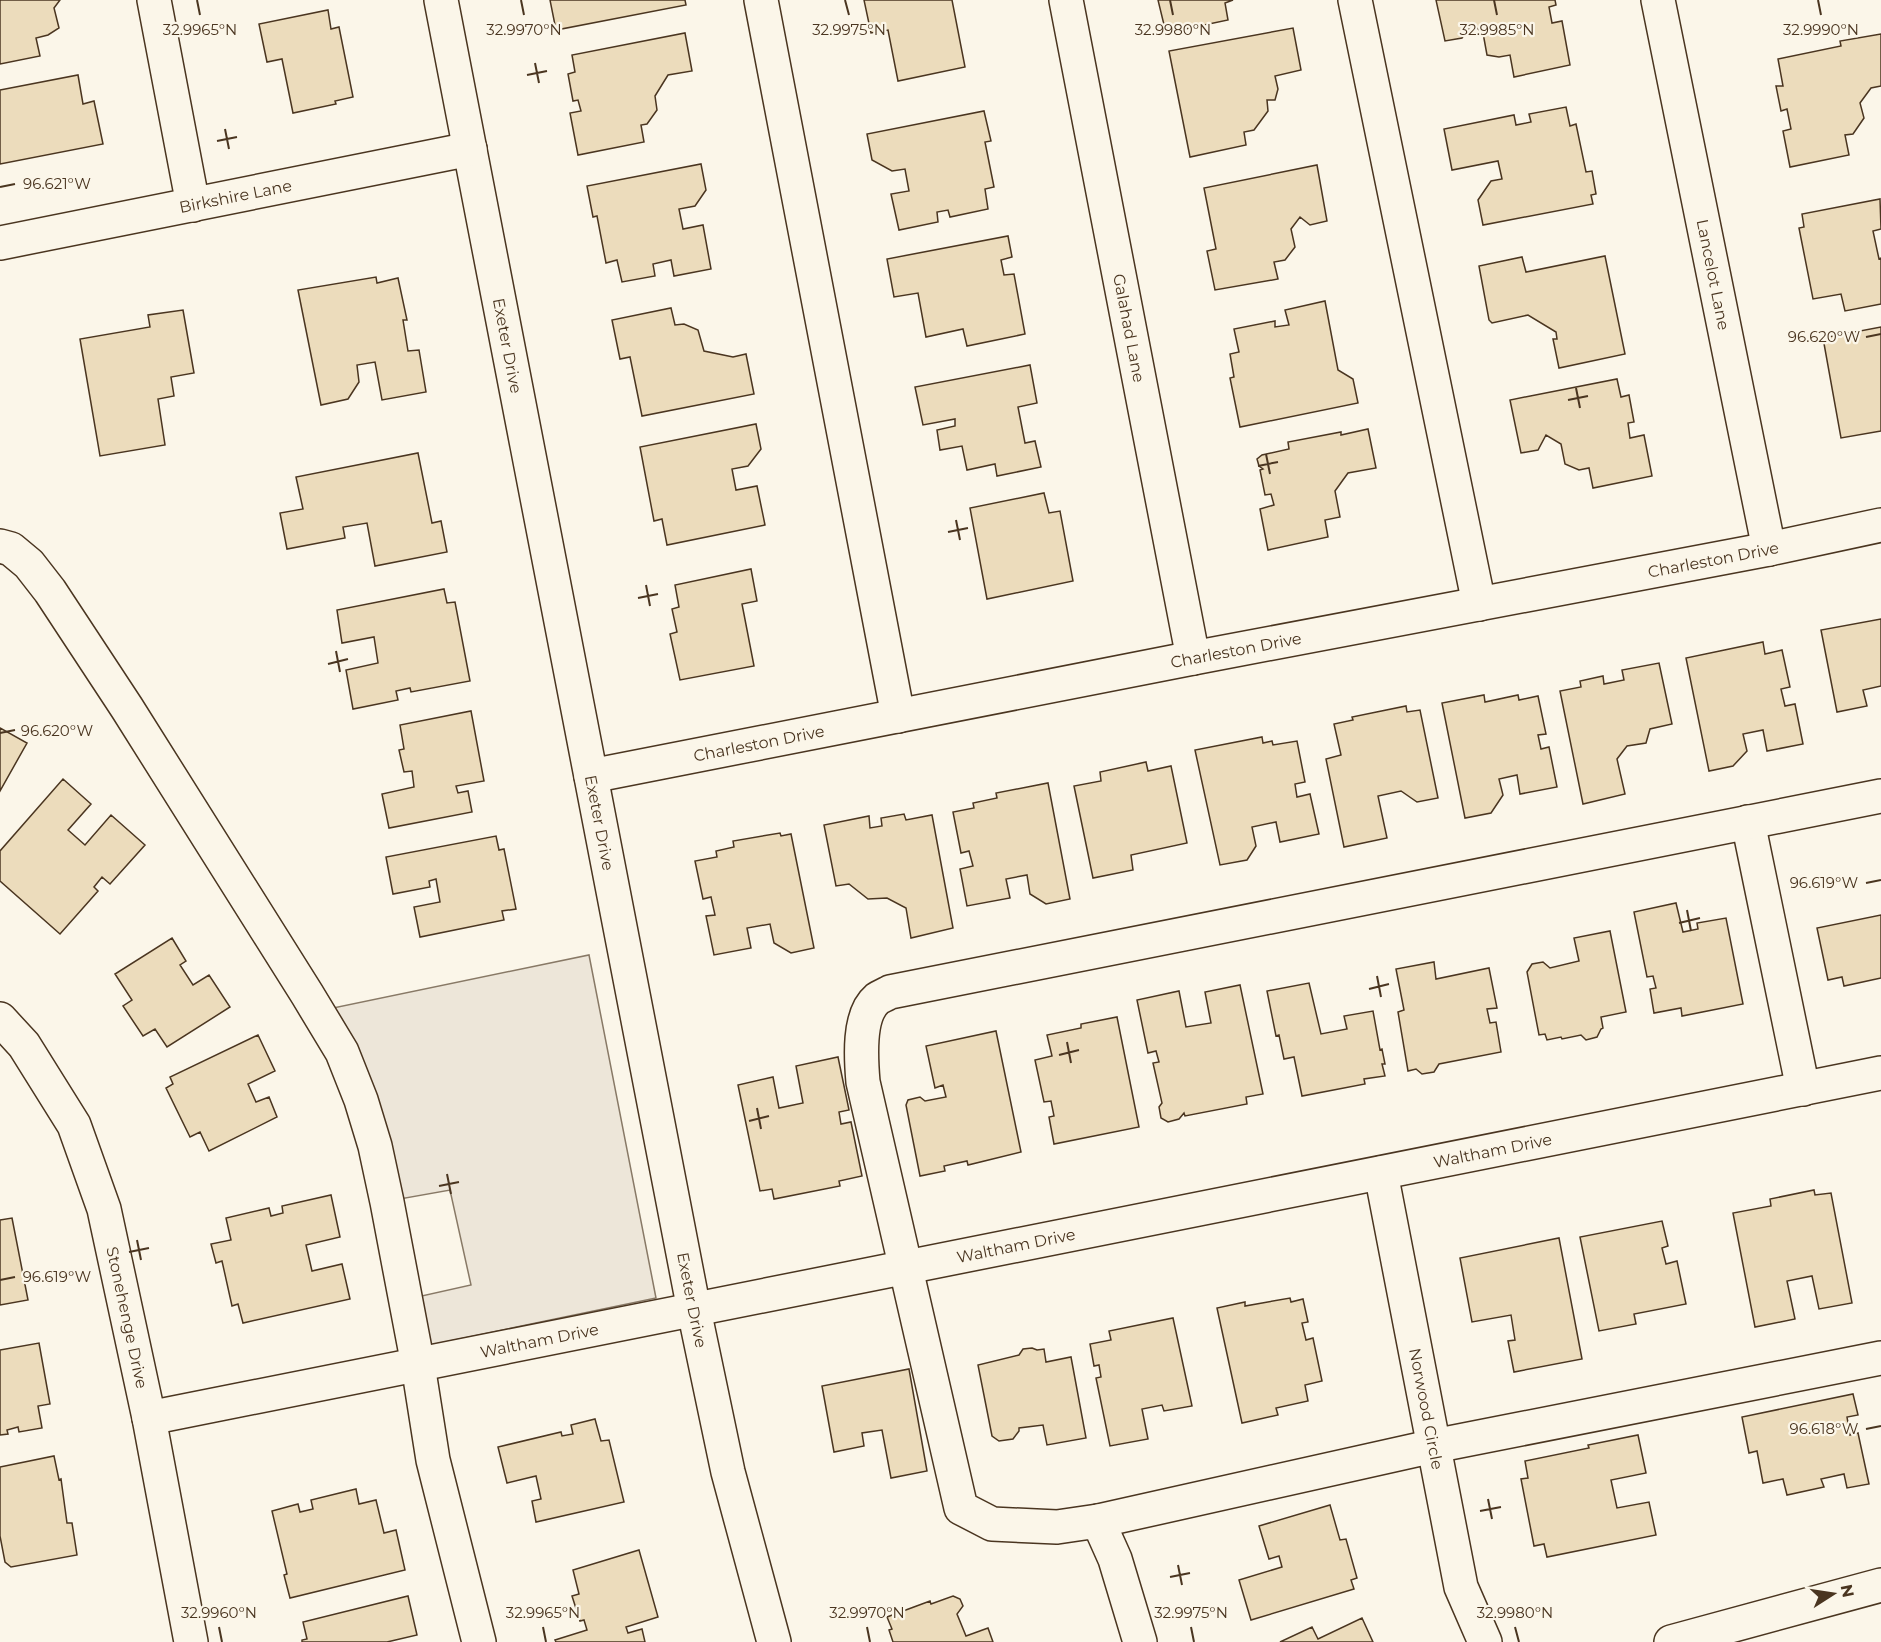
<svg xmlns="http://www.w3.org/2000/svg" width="1881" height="1642" viewBox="0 0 1881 1642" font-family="Montserrat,sans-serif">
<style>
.green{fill:#ede6d9;stroke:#887966;stroke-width:1.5}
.building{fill:#ecdcbc;stroke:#4a3520;stroke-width:1.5}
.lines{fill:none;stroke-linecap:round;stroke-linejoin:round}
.minor-casing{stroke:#4a3520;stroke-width:36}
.minor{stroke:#fbf6e9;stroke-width:33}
.ticks{fill:none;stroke:#4a3520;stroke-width:2}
.labels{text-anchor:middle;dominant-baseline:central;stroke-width:4.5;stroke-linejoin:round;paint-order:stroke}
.street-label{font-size:16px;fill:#4a3520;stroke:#fbf6e9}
.ticks-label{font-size:15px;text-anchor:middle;fill:#4a3520;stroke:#fbf6e9;stroke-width:4.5;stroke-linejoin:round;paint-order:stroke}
</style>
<rect width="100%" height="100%" fill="#fbf6e9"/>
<path class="green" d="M589,955L656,1298L426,1346L417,1297L471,1285L450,1190L400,1199L333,1008Z"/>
<path class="building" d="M0,0H60L54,8L59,28L48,35L36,38L40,56L0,64Z
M550,0H685L686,5L556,30Z
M864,0H952L965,67L898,81L888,30L871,33Z
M1158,0H1233L1225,3L1228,20L1166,33Z
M1436,0H1555L1556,5L1549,7L1552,23L1562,21L1570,65L1514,77L1510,55L1499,57L1487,55L1483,33L1472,24L1462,38L1445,41Z
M328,10L331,29L339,27L353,97L335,101L336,104L293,113L282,59L267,62L259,24Z
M1293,28L1301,70L1275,76L1278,89L1275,100H1267L1268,111L1254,130L1244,132L1246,145L1190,157L1169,51Z
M685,33L692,71L668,75L655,96L657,110L647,124L641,125L644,142L578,155L570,113L581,111L578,100L573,101L568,74L575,72L572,55Z
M1881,34V86L1871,88L1860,103L1864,118L1853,134L1845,135L1849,155L1790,167L1783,131L1791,129L1787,109L1781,111L1776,86H1783L1778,59L1841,46L1840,41Z
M78,75L83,104L94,101L103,144L0,164V90Z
M1566,107L1570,126L1576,124L1586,172L1592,171L1596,194L1591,195L1593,204L1483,225L1478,200L1491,181L1502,179L1498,161L1452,170L1444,129L1514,115L1516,125L1531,122L1529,114Z
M984,111L991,141L985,142L994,187L985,189L988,209L950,217L948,210L937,212L938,222L899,230L891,194L909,191L905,169L892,171L872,160L867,134Z
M701,164L706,190L695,206L679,209L683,229L703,225L711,269L674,276L671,260L653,264L655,276L622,282L617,260L606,263L597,216L593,217L587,186Z
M1317,165L1327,221L1310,225L1300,217L1291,229L1295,247L1285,260L1274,262L1278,279L1215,290L1207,251L1216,249L1204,188Z
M1880,199L1881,229L1873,231L1879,259L1881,258V304L1845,311L1841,294L1813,299L1799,228L1804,227L1802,214Z
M1008,236L1012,257L1001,260L1004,275L1014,274L1025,334L967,346L963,329L926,337L918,293L894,297L887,259Z
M1605,256L1625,354L1559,368L1553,339H1557L1556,332L1528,315L1492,323L1489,320L1479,266L1522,257L1526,272Z
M376,277L377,283L398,278L407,320H403L408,351L419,350L426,392L382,400L375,362L357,365L359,382L348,399L321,405L298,290Z
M1325,301L1338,370L1353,379L1358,403L1240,427L1230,378L1234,377L1230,354L1239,352L1234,329L1275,321V327L1289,325L1285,310Z
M671,308L675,325L684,324L698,330L704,351L733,357L746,354L754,394L642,416L630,357L620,359L612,320Z
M183,310L194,373L171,377L174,396L158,399L165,445L100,456L80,339L150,327L148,315Z
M1881,327V431L1841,438L1823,338Z
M1030,365L1037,403L1018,407L1025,443L1035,441L1041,467L997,476L995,464L967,470L962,446L940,450L937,430L955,426V419L923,425L915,387Z
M1617,379L1621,397L1629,395L1634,422L1628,423L1630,438L1644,435L1652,476L1593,488L1589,468L1579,470L1565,464L1561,444L1546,435L1538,450L1521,453L1510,400Z
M756,424L761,449L748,466L732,469L736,490L757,486L765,525L667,545L662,519L654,521L640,447Z
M1368,429L1376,468L1348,473L1335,491L1340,517L1325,520L1328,537L1268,550L1260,509L1274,505L1271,494L1265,495L1260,470L1263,469L1259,466L1257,459L1262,455L1289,449L1288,442L1341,432V435Z
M418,453L432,523L441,521L447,552L375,566L367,523L343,527L345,538L287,549L280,513L303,509L296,477Z
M1044,493L1049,513L1060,511L1073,581L987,599L970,508Z
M751,569L757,601L742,604L754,666L680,680L670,634L677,632L672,609L679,607L675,585Z
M444,589L447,603L455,602L470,681L411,692L410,688L396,691L398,700L353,709L346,670L378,663L374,637L342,643L337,610Z
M1881,619V686L1863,690L1867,706L1837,712L1821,630Z
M1763,642L1765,654L1782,650L1790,687L1781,689L1785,706L1795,704L1803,744L1767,751L1763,730L1743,734L1747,751L1733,766L1709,771L1686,658Z
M1659,663L1672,724L1650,729L1646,743L1627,746L1617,759L1625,794L1583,804L1560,691L1581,687L1580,681L1603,676L1604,684L1624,680L1622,670Z
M1484,695L1485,702L1518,695L1519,700L1538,696L1546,734L1538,735L1541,749L1549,747L1557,787L1520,794L1517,775L1499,779L1503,795L1491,813L1465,818L1442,703Z
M1406,706L1407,712L1420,710L1438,798L1417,802L1401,791L1378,796L1387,838L1344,847L1326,759L1341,755L1334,724L1353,720L1352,717Z
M471,711L484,781L456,786L458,793L468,791L472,812L389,828L382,794L414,787L412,771L404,772L399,750L404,749L400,725Z
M0,728L27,743L0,791Z
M1262,737L1263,743L1272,741L1273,745L1297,741L1305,782L1295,784L1297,797L1310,794L1319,834L1280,842L1276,822L1252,827L1256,846L1247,860L1220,865L1195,750Z
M1146,762L1148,771L1171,766L1187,843L1131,855L1133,870L1093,878L1074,786L1101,781L1100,772Z
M63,779L91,804L68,830L85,845L111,815L145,845L110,884L102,877L94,887L98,891L60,934L0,881V851Z
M1048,783L1070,899L1046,904L1030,894L1027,875L1006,879L1010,898L967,906L960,869L973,866L969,851L961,853L953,812L974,808L973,803L997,798L996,793Z
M904,814L906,820L932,815L953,928L911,938L906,908L887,898L868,899L849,884L836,886L824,825L869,816L870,828L882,826L881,818Z
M780,833L781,836L791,834L814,948L791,953L774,943L770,924L747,928L751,948L714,955L706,916L715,915L711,897L703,899L695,861L717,857L716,851L734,847L733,841Z
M496,836L499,850L504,849L516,909L502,911L504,920L420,937L414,907L440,902L436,879L429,881L430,887L393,894L386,857Z
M1676,903L1683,932L1698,929L1697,923L1726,918L1743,1004L1682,1016L1681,1008L1654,1013L1650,989L1656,988L1653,976L1647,977L1634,912Z
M1881,915V978L1844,986L1842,977L1828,980L1817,928Z
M1610,931L1626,1012L1601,1017L1603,1028L1601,1029L1597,1037L1586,1040L1581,1035L1562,1039L1561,1037L1547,1040L1545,1034L1539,1035L1527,972L1532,964L1543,962L1550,968L1579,961L1574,938Z
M172,938L186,961L180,965L193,985L209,975L230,1007L167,1047L155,1029L143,1036L123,1006L132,1000L115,974Z
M1434,962L1436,979L1489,968L1497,1008L1487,1009L1490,1023L1496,1022L1501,1052L1439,1064L1434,1072L1422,1074L1416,1069L1408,1071L1398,1012L1404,1010L1396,969Z
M1309,983L1321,1034L1347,1029L1344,1016L1373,1011L1380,1050L1382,1049L1385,1064H1382L1385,1076L1364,1079L1365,1084L1302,1096L1294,1057L1284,1059L1279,1035L1276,1036L1267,991Z
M1240,985L1263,1094L1246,1097L1247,1104L1185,1116L1184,1113L1179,1119L1168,1122L1161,1118L1159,1107L1162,1103L1153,1063L1159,1062L1156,1051L1148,1053L1137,1000L1179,991L1186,1027L1211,1023L1205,992Z
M1117,1017L1139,1127L1054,1144L1049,1117L1054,1116L1051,1101L1044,1102L1035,1060L1052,1056L1047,1035L1081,1028V1024Z
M996,1031L1021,1152L968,1165L967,1161L944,1166L945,1171L920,1176L906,1105L908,1100L920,1097L925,1101L946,1097L943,1085L935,1088L926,1046Z
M258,1035L275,1071L248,1084L256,1102L269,1097L277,1117L209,1151L200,1132L190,1137L166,1088L173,1084L170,1077Z
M838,1057L849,1110L839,1112L841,1124L851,1122L862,1176L839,1181L840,1186L774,1199L772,1189L760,1191L738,1085L773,1077L779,1108L803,1103L796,1066Z
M1814,1190L1815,1195L1831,1193L1852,1303L1819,1309L1812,1276L1787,1281L1795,1319L1755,1327L1733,1213L1771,1206L1770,1199Z
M331,1195L340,1237L306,1245L312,1271L342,1264L350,1299L243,1323L238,1304L232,1306L222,1261L216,1263L211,1244L231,1240L226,1218L269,1208L271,1216L283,1213L282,1206Z
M12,1218L28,1300L0,1305V1220Z
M1662,1221L1668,1246L1662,1248L1666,1264L1677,1261L1686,1304L1634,1314L1636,1324L1599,1331L1580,1237Z
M1559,1238L1582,1359L1514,1372L1508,1341L1515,1340L1511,1315L1472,1322L1460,1258Z
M1290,1298L1291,1302L1303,1299L1308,1322L1302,1323L1306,1340L1313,1338L1322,1381L1305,1385L1308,1401L1276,1408L1278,1415L1242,1423L1217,1308L1245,1302V1306Z
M1173,1318L1192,1406L1164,1411L1162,1405L1142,1409L1148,1439L1110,1446L1096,1378L1101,1377L1099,1365L1094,1366L1090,1344L1111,1340L1109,1331Z
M39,1343L50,1404L38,1406L42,1428L19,1432L18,1427L7,1430L8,1434L0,1435V1350Z
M1032,1348L1037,1350L1044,1349L1046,1362L1071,1357L1086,1438L1047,1445L1043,1425L1019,1428V1431L1013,1439L999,1441L992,1436L978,1365L1019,1355L1023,1349Z
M909,1369L927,1471L891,1478L882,1430L862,1433L864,1446L834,1452L822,1386Z
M1853,1394L1858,1415L1847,1417L1850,1435L1858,1433L1869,1484L1847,1488L1844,1474L1821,1479L1824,1487L1787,1495L1783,1479L1763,1483L1757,1451L1749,1453L1742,1417Z
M595,1419L601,1441L609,1440L624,1502L536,1522L532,1501L541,1499L536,1476L507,1483L498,1447L561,1432L562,1436L573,1434L571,1425Z
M1638,1435L1646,1473L1611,1480L1617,1508L1649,1502L1656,1535L1547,1557L1544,1544L1534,1546L1521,1479L1528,1478L1525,1461L1589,1448L1588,1445Z
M54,1456L59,1480L61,1479L67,1523H72L77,1555L11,1567L5,1562L0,1536V1467Z
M356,1489L359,1504L376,1500L384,1533L396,1530L405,1570L290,1598L284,1575L287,1574L272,1511L298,1504L300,1512L313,1509L311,1500Z
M1330,1505L1340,1540L1346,1539L1357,1578L1351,1580L1354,1589L1251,1620L1239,1580L1282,1567L1279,1556L1269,1559L1259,1526Z
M639,1550L658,1617L626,1627L628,1633L642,1629L645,1642H556L555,1640L587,1630L584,1620L580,1621L572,1596L579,1594L573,1570Z
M408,1596L417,1635L387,1642H302V1640L307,1639L303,1622Z
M953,1596L960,1599L963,1606L957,1614L966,1636L988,1628L993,1642H893L889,1630L892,1629L887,1617L930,1601L931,1604Z
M1362,1618L1373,1642H1280L1312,1627L1318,1639Z"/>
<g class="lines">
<g class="minor-casing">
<g id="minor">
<path d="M154,0L193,205"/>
<path id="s1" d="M441,0L694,1310L728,1472L774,1642"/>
<path d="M761,0L898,716"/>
<path id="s2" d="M1066,0L1193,658"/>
<path d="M1355,0L1479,604"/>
<path id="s3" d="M1658,0L1769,549"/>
<path id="s4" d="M0,243L470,149"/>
<path d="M0,546L11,549L29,564L50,591L127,708L307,994L342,1052L361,1100L375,1146L387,1202L418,1365L433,1460L479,1642"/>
<path id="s5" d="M591,776L1193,658L1769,549L1881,525"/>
<path d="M1748,822L1803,1089"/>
<path id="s6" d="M0,1019L24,1045L74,1125L104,1209L149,1418L191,1642"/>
<path id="s7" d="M1381,1173L1461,1587L1485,1642"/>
<path id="s8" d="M149,1418L1881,1073"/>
<path d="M1098,1521L1434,1446L1881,1358"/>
<path d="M1140,1642L1115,1559L1098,1521L1057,1527L992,1524L961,1508L863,1082C861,1059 858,1015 877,999C881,996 887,994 890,992L1881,796"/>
<path d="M1671,1642L1881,1585"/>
</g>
</g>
<use href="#minor" class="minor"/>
</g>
<path class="ticks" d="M197,0L200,15M521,0L524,15M845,0L849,15M1170,0L1173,15M1494,0L1497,15M1818,0L1821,15M535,63L539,83M527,75L547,71M225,129L229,149M217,141L237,137M0,187L15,184M1866,337L1881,334M1576,388L1580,408M1568,400L1588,396M1266,454L1270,474M1258,466L1278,462M956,520L960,540M948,532L968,528M646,585L650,606M638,598L658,594M336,651L340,672M328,664L348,659M0,733L15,730M1866,883L1881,880M1687,910L1691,931M1679,923L1700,918M1377,976L1381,997M1369,989L1389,984M1067,1042L1071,1063M1059,1055L1079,1050M757,1108L761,1129M749,1121L769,1116M447,1174L451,1194M439,1186L459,1182M137,1240L141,1260M129,1252L149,1248M0,1280L15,1277M1866,1429L1881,1426M1488,1499L1492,1519M1480,1511L1501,1507M1178,1565L1182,1585M1170,1577L1190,1573M219,1627L222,1642M543,1627L546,1642M867,1627L870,1642M1191,1627L1194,1642M1515,1627L1519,1642"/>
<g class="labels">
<g class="street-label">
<text stroke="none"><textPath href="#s4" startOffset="240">Birkshire Lane</textPath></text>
<text stroke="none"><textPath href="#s3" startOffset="280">Lancelot Lane</textPath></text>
<text stroke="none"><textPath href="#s2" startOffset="334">Galahad Lane</textPath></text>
<text stroke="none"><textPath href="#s1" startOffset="352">Exeter Drive</textPath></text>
<text stroke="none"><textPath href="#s5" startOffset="1143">Charleston Drive</textPath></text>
<text stroke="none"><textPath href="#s5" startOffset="657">Charleston Drive</textPath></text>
<text stroke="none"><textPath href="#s5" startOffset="171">Charleston Drive</textPath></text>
<text stroke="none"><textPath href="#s1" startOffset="838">Exeter Drive</textPath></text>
<text stroke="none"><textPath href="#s8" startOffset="1370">Waltham Drive</textPath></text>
<text stroke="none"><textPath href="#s8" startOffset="884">Waltham Drive</textPath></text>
<text stroke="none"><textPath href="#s1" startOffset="1324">Exeter Drive</textPath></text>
<text stroke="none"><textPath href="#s6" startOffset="330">Stonehenge Drive</textPath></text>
<text stroke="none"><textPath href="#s8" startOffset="398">Waltham Drive</textPath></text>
<text stroke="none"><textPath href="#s7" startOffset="240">Norwood Circle</textPath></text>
</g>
</g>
<g class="ticks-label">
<text x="200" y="35">32.9965°N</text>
<text x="524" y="35">32.9970°N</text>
<text x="849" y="35">32.9975°N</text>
<text x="1173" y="35">32.9980°N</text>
<text x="1497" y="35">32.9985°N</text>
<text x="1821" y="35">32.9990°N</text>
<text x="57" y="189">96.621°W</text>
<text x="1824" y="342">96.620°W</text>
<text x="57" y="736">96.620°W</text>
<text x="1824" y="888">96.619°W</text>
<text x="57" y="1282">96.619°W</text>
<text x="1824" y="1434">96.618°W</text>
<text x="219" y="1618">32.9960°N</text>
<text x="543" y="1618">32.9965°N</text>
<text x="867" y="1618">32.9970°N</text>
<text x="1191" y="1618">32.9975°N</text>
<text x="1515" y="1618">32.9980°N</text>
</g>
<g transform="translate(1833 1594) rotate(78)" stroke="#fbf6e9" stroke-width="4.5" paint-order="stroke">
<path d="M0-4.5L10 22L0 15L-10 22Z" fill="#4a3520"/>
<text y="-9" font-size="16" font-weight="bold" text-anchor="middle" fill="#4a3520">N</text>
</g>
</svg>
